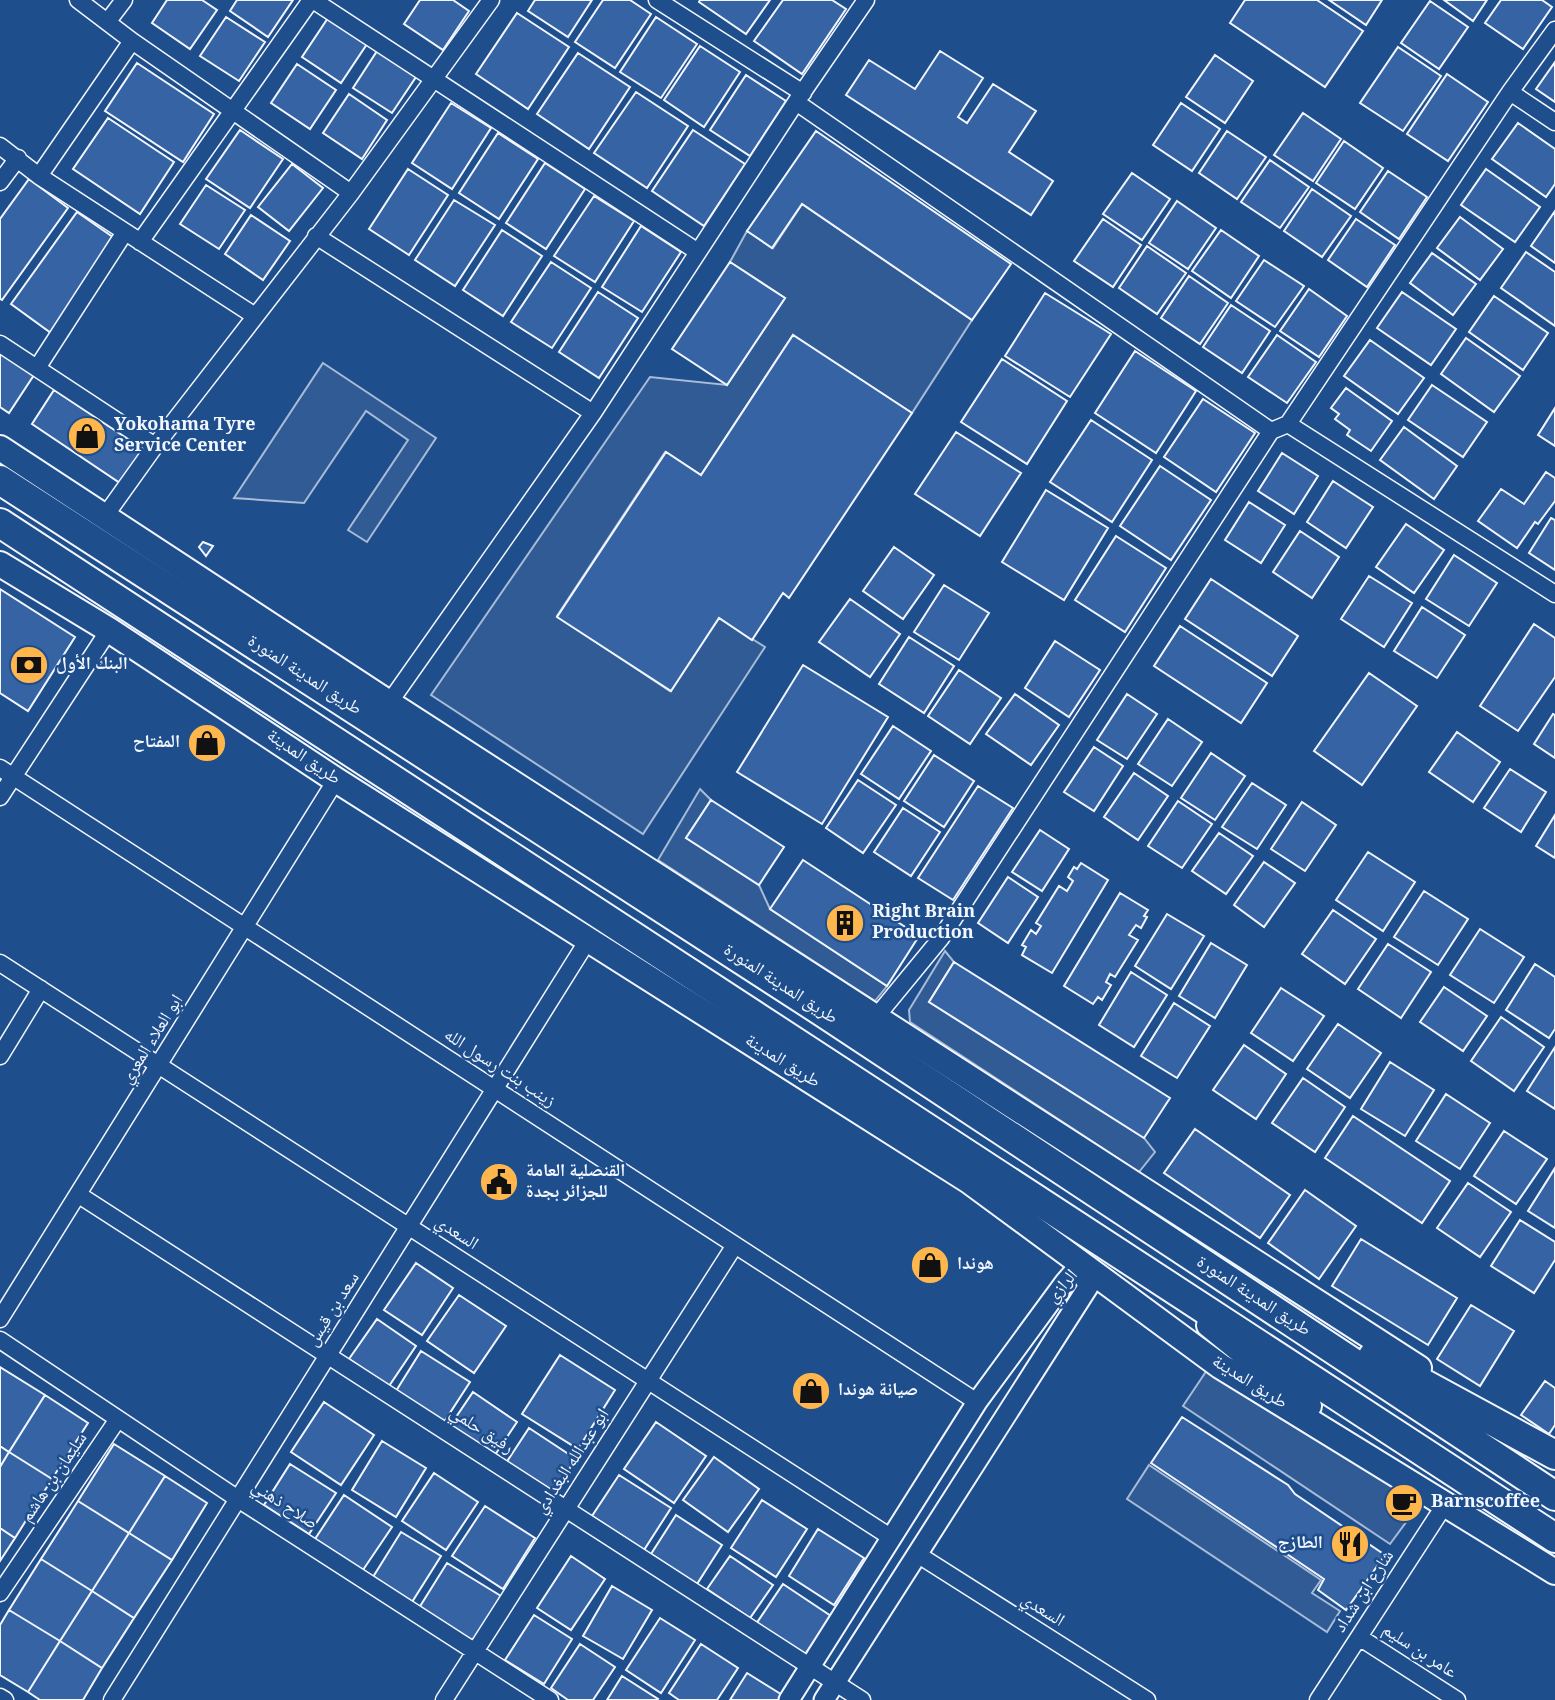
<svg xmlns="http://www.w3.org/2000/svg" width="1555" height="1700" viewBox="0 0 1555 1700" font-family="Georgia,'Noto Naskh Arabic',serif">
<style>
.parking{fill:#305b95;stroke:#a8bbd7;stroke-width:2}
.building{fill:#3563a3;stroke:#f2f6ff;stroke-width:2}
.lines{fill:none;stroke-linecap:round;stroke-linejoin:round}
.minor-casing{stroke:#f2f6ff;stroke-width:19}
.tertiary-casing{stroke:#f2f6ff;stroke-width:23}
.primary-casing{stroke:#f2f6ff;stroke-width:28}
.motorway-casing{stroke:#f2f6ff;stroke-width:32}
.minor{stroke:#1f4e8c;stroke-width:16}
.tertiary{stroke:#1f4e8c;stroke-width:19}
.primary{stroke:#1f4e8c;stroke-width:24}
.motorway{stroke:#1f4e8c;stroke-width:28}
.labels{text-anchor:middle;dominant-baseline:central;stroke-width:5;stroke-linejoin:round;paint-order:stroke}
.poi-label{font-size:18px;font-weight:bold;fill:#f2f6ff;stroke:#1f4e8c;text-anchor:start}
.street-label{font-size:18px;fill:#f2f6ff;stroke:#1f4e8c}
</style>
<rect width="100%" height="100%" fill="#1f4e8c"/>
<path class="parking" d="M802,204L972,320L912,413L793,335L701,475L665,452L557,616L670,691L719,618L765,647L643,834L431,695L650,377L727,385L785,298L730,262L747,231L773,248Z
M323,363L436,438L367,542L348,530L408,440L366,411L304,503L234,498Z
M700,789L711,800L686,838L759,885L770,909L887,986L875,1001L658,860Z
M945,951L954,962L929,1002L1144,1138L1155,1152L1139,1172L910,1022L909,1010Z
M1209,1367L1421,1502L1390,1544L1183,1406Z
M1149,1465L1321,1580L1312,1593L1340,1611L1327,1632L1127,1499Z"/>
<path class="building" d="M167,0H202L217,10L190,49L152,23Z
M237,0H293L268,37L230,11Z
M420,0H453L469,11L443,50L404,24Z
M535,0H592L568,37L528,11Z
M603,0H630L651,14L615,68L575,42Z
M700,0H770L746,34L699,2Z
M783,0H832L846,9L802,74L754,41Z
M1245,0H1317L1363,31L1325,87L1230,23Z
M1329,0H1382L1366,25Z
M1444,0H1487L1473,21Z
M1501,0H1542L1552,7L1523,49L1485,23Z
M1430,1L1468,27L1439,69L1401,43Z
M517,13L569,47L528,109L476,74Z
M226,17L265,42L239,81L200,56Z
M656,17L697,44L661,98L620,72Z
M328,18L367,44L341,83L302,57Z
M700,46L740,72L704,127L664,100Z
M1398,47L1441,76L1403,131L1360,103Z
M379,48L418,74L392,113L353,88Z
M940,51L983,78L958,117L967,123L993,84L1036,111L1009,152L1053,181L1031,215L846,95L869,60L915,89Z
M578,53L630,87L589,149L537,114Z
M1215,55L1253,81L1225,123L1186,97Z
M1555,62V102L1536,89Z
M137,63L214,114L183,162L105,111Z
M297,64L336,90L310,129L271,103Z
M1447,74L1488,102L1448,161L1407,134Z
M746,75L786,101L750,156L710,130Z
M636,92L688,126L647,188L594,153Z
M349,94L387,120L362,159L323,133Z
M451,103L491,128L452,189L412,163Z
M1181,103L1220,129L1192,171L1153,145Z
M1303,113L1341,139L1313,181L1274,155Z
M108,118L174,162L140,214L73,169Z
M1518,123L1555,149V184L1546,197L1492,159Z
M240,130L283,159L250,208L206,179Z
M693,130L745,164L704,226L652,191Z
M816,131L1011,264L972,320L802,204L772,248L747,231Z
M1227,131L1266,157L1237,199L1199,173Z
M498,133L538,159L499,219L459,193Z
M1344,141L1383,168L1355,209L1316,183Z
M1270,160L1309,187L1280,228L1241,202Z
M545,163L585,189L546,249L506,223Z
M292,164L323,188L289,231L258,207Z
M408,169L448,195L409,255L369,229Z
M1486,169L1540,207L1515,242L1461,205Z
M1388,171L1427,197L1399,239L1360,212Z
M1132,173L1170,199L1142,240L1103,214Z
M29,179L68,208L2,300L0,299V219Z
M206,185L245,210L219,249L180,224Z
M1312,189L1351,216L1322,257L1284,231Z
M594,196L634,221L595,282L554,256Z
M454,200L495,225L455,286L415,260Z
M1177,201L1216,228L1188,269L1149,243Z
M1555,211V263L1531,246Z
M77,212L117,240L51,333L11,304Z
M251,215L290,241L263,280L225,254Z
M1460,217L1503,249L1480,280L1437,248Z
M1103,219L1141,245L1113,287L1074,261Z
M1356,219L1395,245L1367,287L1328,260Z
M641,226L681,252L642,312L602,287Z
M502,230L542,256L503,316L463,290Z
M1221,230L1259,256L1231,298L1192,271Z
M1147,246L1186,273L1157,314L1119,288Z
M1526,252L1555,272V326L1501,288Z
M1432,253L1476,284L1453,315L1410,283Z
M1264,260L1304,286L1275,327L1236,301Z
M551,262L591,288L552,348L511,322Z
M730,262L785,298L727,385L672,349Z
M1189,276L1228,303L1200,344L1161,318Z
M1309,289L1347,316L1319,357L1280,331Z
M598,292L638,318L599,378L559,352Z
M1402,292L1456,329L1431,365L1377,328Z
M1045,293L1111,334L1070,397L1005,356Z
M1494,296L1548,333L1523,370L1469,332Z
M1231,305L1270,331L1242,373L1203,347Z
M793,335L912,413L789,598L783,593L752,640L719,618L671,691L557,617L666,452L701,475Z
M1277,335L1316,362L1287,403L1248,377Z
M1466,338L1520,376L1494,412L1441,374Z
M1370,340L1424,378L1398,414L1344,376Z
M1135,351L1196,391L1156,453L1095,413Z
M0,353L34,375L9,413L0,407Z
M1002,359L1067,401L1027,464L961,422Z
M1432,385L1487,422L1463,457L1408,420Z
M1346,388L1392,421L1371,451L1347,435L1350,430L1335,419L1339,414L1331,408Z
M54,390L143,449L120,483L32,424Z
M1203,399L1255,433L1216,492L1164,457Z
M1555,408V446L1538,435Z
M1091,420L1152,460L1112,522L1050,482Z
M1404,427L1457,466L1434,499L1380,460Z
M956,432L1021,473L980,536L915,494Z
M1282,453L1318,476L1294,514L1258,491Z
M1160,466L1211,500L1171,560L1120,526Z
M1546,472L1555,478V501L1538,524L1535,522L1517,548L1478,521L1501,489L1524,504Z
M1333,481L1373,507L1346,548L1307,522Z
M1046,490L1108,528L1064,600L1002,562Z
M1249,502L1285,525L1261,563L1225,540Z
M1551,518L1555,520V570L1529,553Z
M1406,524L1444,550L1414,593L1376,567Z
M1300,531L1339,557L1312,598L1273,572Z
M1116,536L1166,568L1125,632L1075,600Z
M203,542L213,546L206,556L199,547Z
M894,547L934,575L903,619L863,591Z
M1454,555L1497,583L1469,626L1426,599Z
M1369,576L1412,603L1384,647L1341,619Z
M1211,579L1298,636L1272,676L1185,619Z
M944,585L989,613L959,660L914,632Z
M0,589L75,637L28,711L0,693Z
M850,599L900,634L870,677L819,642Z
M1422,607L1465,635L1437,678L1394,651Z
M1534,624L1555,638V677L1518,731L1480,706Z
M1180,626L1267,683L1241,723L1154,666Z
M909,637L954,666L924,713L879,684Z
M1055,641L1100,670L1069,717L1025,688Z
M803,665L888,717L822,824L737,772Z
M959,670L1001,698L970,744L928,716Z
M1369,673L1417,706L1362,785L1314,751Z
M1015,694L1059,725L1031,765L986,734Z
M1127,694L1157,714L1127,759L1097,740Z
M1553,714L1555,715V758L1534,744Z
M1168,719L1202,742L1172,786L1138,764Z
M893,726L931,751L899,799L861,774Z
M1457,732L1500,762L1473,802L1429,772Z
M1094,747L1123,766L1094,811L1064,792Z
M1211,753L1245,776L1215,820L1181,798Z
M934,755L974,781L944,827L904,801Z
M1510,769L1546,792L1521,832L1484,808Z
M1134,773L1168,796L1138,840L1104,817Z
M858,780L896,805L863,853L826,828Z
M1252,783L1286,805L1257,849L1222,827Z
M978,786L1013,808L953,900L918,878Z
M711,800L784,847L759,885L686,838Z
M1178,801L1212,824L1182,868L1148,846Z
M1302,802L1336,825L1305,871L1271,849Z
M903,808L940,832L911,876L874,852Z
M1555,815V858L1536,846Z
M1040,830L1069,849L1042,891L1012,872Z
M1219,833L1253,856L1226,894L1192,871Z
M1368,852L1415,882L1383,931L1336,900Z
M803,860L919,936L887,986L770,909Z
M1264,862L1295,883L1264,927L1234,905Z
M1081,863L1108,880L1052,973L1022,955L1026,947L1022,945L1031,930L1036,934L1041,926L1036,923L1059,886L1067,891L1073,881L1068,877L1074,867L1077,869Z
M1008,877L1038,897L1008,943L978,923Z
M1424,891L1468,919L1438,965L1394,937Z
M1120,893L1148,910L1144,916L1147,917L1141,928L1136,925L1129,935L1138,940L1115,977L1110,974L1106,982L1111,985L1102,1000L1098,997L1093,1004L1064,986Z
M1333,910L1376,939L1345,984L1302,954Z
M1167,914L1204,936L1171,989L1135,966Z
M1480,929L1524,957L1494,1003L1450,975Z
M1211,943L1247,965L1215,1018L1179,996Z
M1388,944L1431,972L1401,1018L1358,989Z
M954,962L1170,1098L1144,1138L929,1002Z
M1535,964L1555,977V1029L1549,1038L1506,1010Z
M1131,972L1167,995L1134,1047L1099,1025Z
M1444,987L1487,1016L1463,1051L1420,1022Z
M1281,988L1324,1016L1293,1061L1251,1033Z
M1174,1003L1210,1026L1177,1078L1141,1056Z
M1501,1017L1544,1047L1514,1091L1471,1061Z
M1338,1024L1381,1053L1350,1098L1307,1069Z
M1244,1045L1286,1074L1256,1119L1213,1090Z
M1555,1047V1109L1527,1091Z
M1390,1062L1434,1090L1405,1136L1361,1109Z
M1303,1078L1345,1107L1315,1152L1272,1123Z
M1446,1094L1490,1123L1460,1169L1416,1141Z
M1353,1116L1450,1181L1422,1223L1325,1158Z
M1195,1129L1290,1195L1260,1238L1164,1173Z
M1504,1131L1547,1159L1516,1204L1474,1176Z
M1555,1168V1228L1528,1211Z
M1468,1183L1511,1212L1480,1257L1437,1228Z
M1305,1190L1356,1226L1319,1279L1268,1243Z
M1520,1220L1555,1242V1260L1534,1293L1491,1266Z
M1361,1239L1457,1298L1428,1345L1332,1286Z
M416,1263L453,1288L422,1335L384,1310Z
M459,1295L506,1326L474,1373L427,1341Z
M1471,1305L1514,1331L1480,1386L1437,1359Z
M377,1319L416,1346L389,1386L349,1359Z
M421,1351L470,1382L444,1422L396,1391Z
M560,1355L615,1390L578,1449L522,1414Z
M0,1367L45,1395L9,1452L0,1446Z
M1545,1381L1555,1388V1425L1549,1434L1521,1415Z
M473,1392L517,1422L495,1455L450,1426Z
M45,1395L88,1423L52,1479L9,1452Z
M324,1402L374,1435L341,1485L291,1452Z
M1182,1417L1288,1485L1295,1494L1385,1555L1346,1610L1318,1590L1324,1579L1151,1463Z
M656,1422L706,1456L674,1503L624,1469Z
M529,1428L576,1459L552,1494L506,1463Z
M382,1441L426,1468L396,1517L352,1490Z
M114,1444L165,1476L129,1533L78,1501Z
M0,1446L9,1452L0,1467Z
M9,1452L52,1479L15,1538L0,1528V1467Z
M714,1457L759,1489L728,1532L683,1500Z
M290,1464L336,1493L309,1534L264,1505Z
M434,1473L478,1502L446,1550L402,1521Z
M619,1475L671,1508L644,1550L592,1516Z
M165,1476L207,1503L172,1560L129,1533Z
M344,1495L392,1527L363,1570L315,1539Z
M762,1500L807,1529L776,1577L731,1548Z
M78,1501L129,1533L92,1591L41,1559Z
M485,1506L535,1538L503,1589L452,1556Z
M676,1515L722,1545L697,1584L651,1554Z
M0,1528L15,1538L0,1561Z
M818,1529L864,1558L834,1605L789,1576Z
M401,1532L441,1556L412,1602L373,1577Z
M129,1533L172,1560L134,1618L92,1591Z
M571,1556L605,1579L571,1630L537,1608Z
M730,1556L773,1585L750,1618L707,1589Z
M41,1559L92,1591L60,1641L9,1610Z
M447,1563L501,1596L473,1641L419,1608Z
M783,1584L831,1616L804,1656L756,1624Z
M612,1586L652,1610L623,1659L583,1636Z
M92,1591L134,1618L102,1668L60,1641Z
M9,1610L60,1641L28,1692L0,1675V1625Z
M534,1615L572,1639L544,1684L505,1660Z
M660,1618L695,1640L661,1693L626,1670Z
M60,1641L102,1668L83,1700H40L28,1692Z
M580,1644L615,1667L593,1700H568L551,1688Z
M701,1644L738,1668L717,1700H679L669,1693Z
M747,1673L784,1696L782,1700H730Z
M622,1676L658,1699L657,1700H607Z"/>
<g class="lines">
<g class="minor-casing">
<path id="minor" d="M78,0L132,41L351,193
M313,0L698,252
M657,0L803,93
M108,21L124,0
M1510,92L1555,122
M796,102L1271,431
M0,146L39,176L255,316
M39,176L132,41
M0,182L18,158
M316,236L593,413
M140,242L311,0
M0,344L155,446
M37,368L125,232
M1288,424L1555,594
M105,516L155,446L351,193L491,0
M389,703L593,413L796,102L866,0
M0,768L977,1402
M0,797L109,630
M0,963L892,1538
M876,1017L941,938L1271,431L1288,424L1510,92L1555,30
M0,1056L41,989
M79,1195L862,1700
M0,1319L336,780
M0,1340L238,1499L550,1700
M917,1554L1147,1700
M0,1593L118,1419
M1359,1637L1457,1700
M0,1697L5,1700
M112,1700L588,940
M444,1700L735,1245
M1318,1700L1444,1506"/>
</g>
<g class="tertiary-casing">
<path id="tertiary" d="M789,1700L977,1402L1065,1282L1080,1265L1088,1287L824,1700"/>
</g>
<g class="primary-casing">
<path id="primary" d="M0,448L389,703L1419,1368
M0,564L109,630L336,780L969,1181L1220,1366L1555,1572
M1209,1325L1309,1406"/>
</g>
<g class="motorway-casing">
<path id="motorway" d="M0,480L821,1011L1555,1496
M0,523L1555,1538
M1373,1356L1555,1455"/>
</g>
<use href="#minor" class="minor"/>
<use href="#tertiary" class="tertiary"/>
<use href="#primary" class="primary"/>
<use href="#motorway" class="motorway"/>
</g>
<defs>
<g id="shop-disc" transform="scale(2.0125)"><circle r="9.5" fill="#ffb74d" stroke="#1f4e8c"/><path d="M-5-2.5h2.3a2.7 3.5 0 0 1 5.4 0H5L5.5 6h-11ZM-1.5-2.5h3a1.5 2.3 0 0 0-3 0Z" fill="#111"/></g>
<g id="bank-disc" transform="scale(2.0125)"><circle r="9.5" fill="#ffb74d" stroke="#1f4e8c"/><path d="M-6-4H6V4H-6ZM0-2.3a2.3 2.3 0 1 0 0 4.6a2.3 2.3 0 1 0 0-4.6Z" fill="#111"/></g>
<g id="building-disc" transform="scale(2.0125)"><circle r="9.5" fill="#ffb74d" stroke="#1f4e8c"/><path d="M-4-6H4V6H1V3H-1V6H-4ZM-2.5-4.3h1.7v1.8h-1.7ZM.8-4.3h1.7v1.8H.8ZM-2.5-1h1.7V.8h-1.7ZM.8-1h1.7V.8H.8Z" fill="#111"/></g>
<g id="civic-disc" transform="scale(2.0125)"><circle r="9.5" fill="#ffb74d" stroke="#1f4e8c"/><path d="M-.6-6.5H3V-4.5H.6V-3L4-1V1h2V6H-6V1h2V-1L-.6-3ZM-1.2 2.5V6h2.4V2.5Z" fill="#111"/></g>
<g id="cafe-disc" transform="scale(2.0125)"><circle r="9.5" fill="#ffb74d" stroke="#1f4e8c"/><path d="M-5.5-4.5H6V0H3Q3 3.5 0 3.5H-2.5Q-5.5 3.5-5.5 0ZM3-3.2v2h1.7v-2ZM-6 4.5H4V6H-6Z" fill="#111"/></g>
<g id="restaurant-disc" transform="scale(2.0125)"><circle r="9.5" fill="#ffb74d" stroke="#1f4e8c"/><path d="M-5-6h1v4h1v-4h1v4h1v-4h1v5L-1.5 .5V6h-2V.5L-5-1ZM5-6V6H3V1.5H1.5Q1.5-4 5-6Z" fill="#111"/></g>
</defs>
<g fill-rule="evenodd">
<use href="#shop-disc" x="87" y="436"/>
<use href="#bank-disc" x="29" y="665"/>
<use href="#shop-disc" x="207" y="743"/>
<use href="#building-disc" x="845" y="923"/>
<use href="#civic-disc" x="499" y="1182"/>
<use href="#shop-disc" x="930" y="1265"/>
<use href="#shop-disc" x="811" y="1391"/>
<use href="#cafe-disc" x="1404" y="1503"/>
<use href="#restaurant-disc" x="1350" y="1544"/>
</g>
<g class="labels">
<g class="poi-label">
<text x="114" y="426">Yokohama Tyre<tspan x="114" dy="21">Service Center</tspan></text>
<text x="56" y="665">البنك الأول</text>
<text x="180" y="743" text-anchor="end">المفتاح</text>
<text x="872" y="913">Right Brain<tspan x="872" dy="21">Production</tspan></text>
<text x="526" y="1172">القنصلية العامة<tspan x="526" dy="21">للجزائر بجدة</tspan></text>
<text x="957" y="1265">هوندا</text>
<text x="838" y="1391">صيانة هوندا</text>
<text x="1431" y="1503">Barnscoffee</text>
<text x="1323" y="1544" text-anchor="end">الطازج</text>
</g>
<g class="street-label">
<text transform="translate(304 676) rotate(33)">طريق المدينة المنورة</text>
<text transform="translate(303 758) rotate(34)">طريق المدينة</text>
<text transform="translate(780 985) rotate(33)">طريق المدينة المنورة</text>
<text transform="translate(153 1040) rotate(-58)">ابو العلاء المعري</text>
<text transform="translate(782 1062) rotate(32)">طريق المدينة</text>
<text transform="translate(499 1069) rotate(33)">زينب بنت رسول الله</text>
<text transform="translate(456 1234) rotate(33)">السعدي</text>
<text transform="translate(1063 1287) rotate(-50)">الرازي</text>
<text transform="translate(1253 1297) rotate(33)">طريق المدينة المنورة</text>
<text transform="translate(334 1310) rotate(-58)">سعد بن قيس</text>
<text transform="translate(1249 1383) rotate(32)">طريق المدينة</text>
<text transform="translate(481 1431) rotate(33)">رفيق حلمي</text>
<text transform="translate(573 1462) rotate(-57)">ابو عبدالله البغدادي</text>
<text transform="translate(55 1478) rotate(-56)">سليمان بن هاشم</text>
<text transform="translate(284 1506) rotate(33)">صلاح ذهني</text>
<text transform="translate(1365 1592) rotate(-57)">شارع ابن شداد</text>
<text transform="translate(1042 1611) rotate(32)">السعدي</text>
<text transform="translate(1419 1652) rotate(33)">عامر بن سليم</text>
</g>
</g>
</svg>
